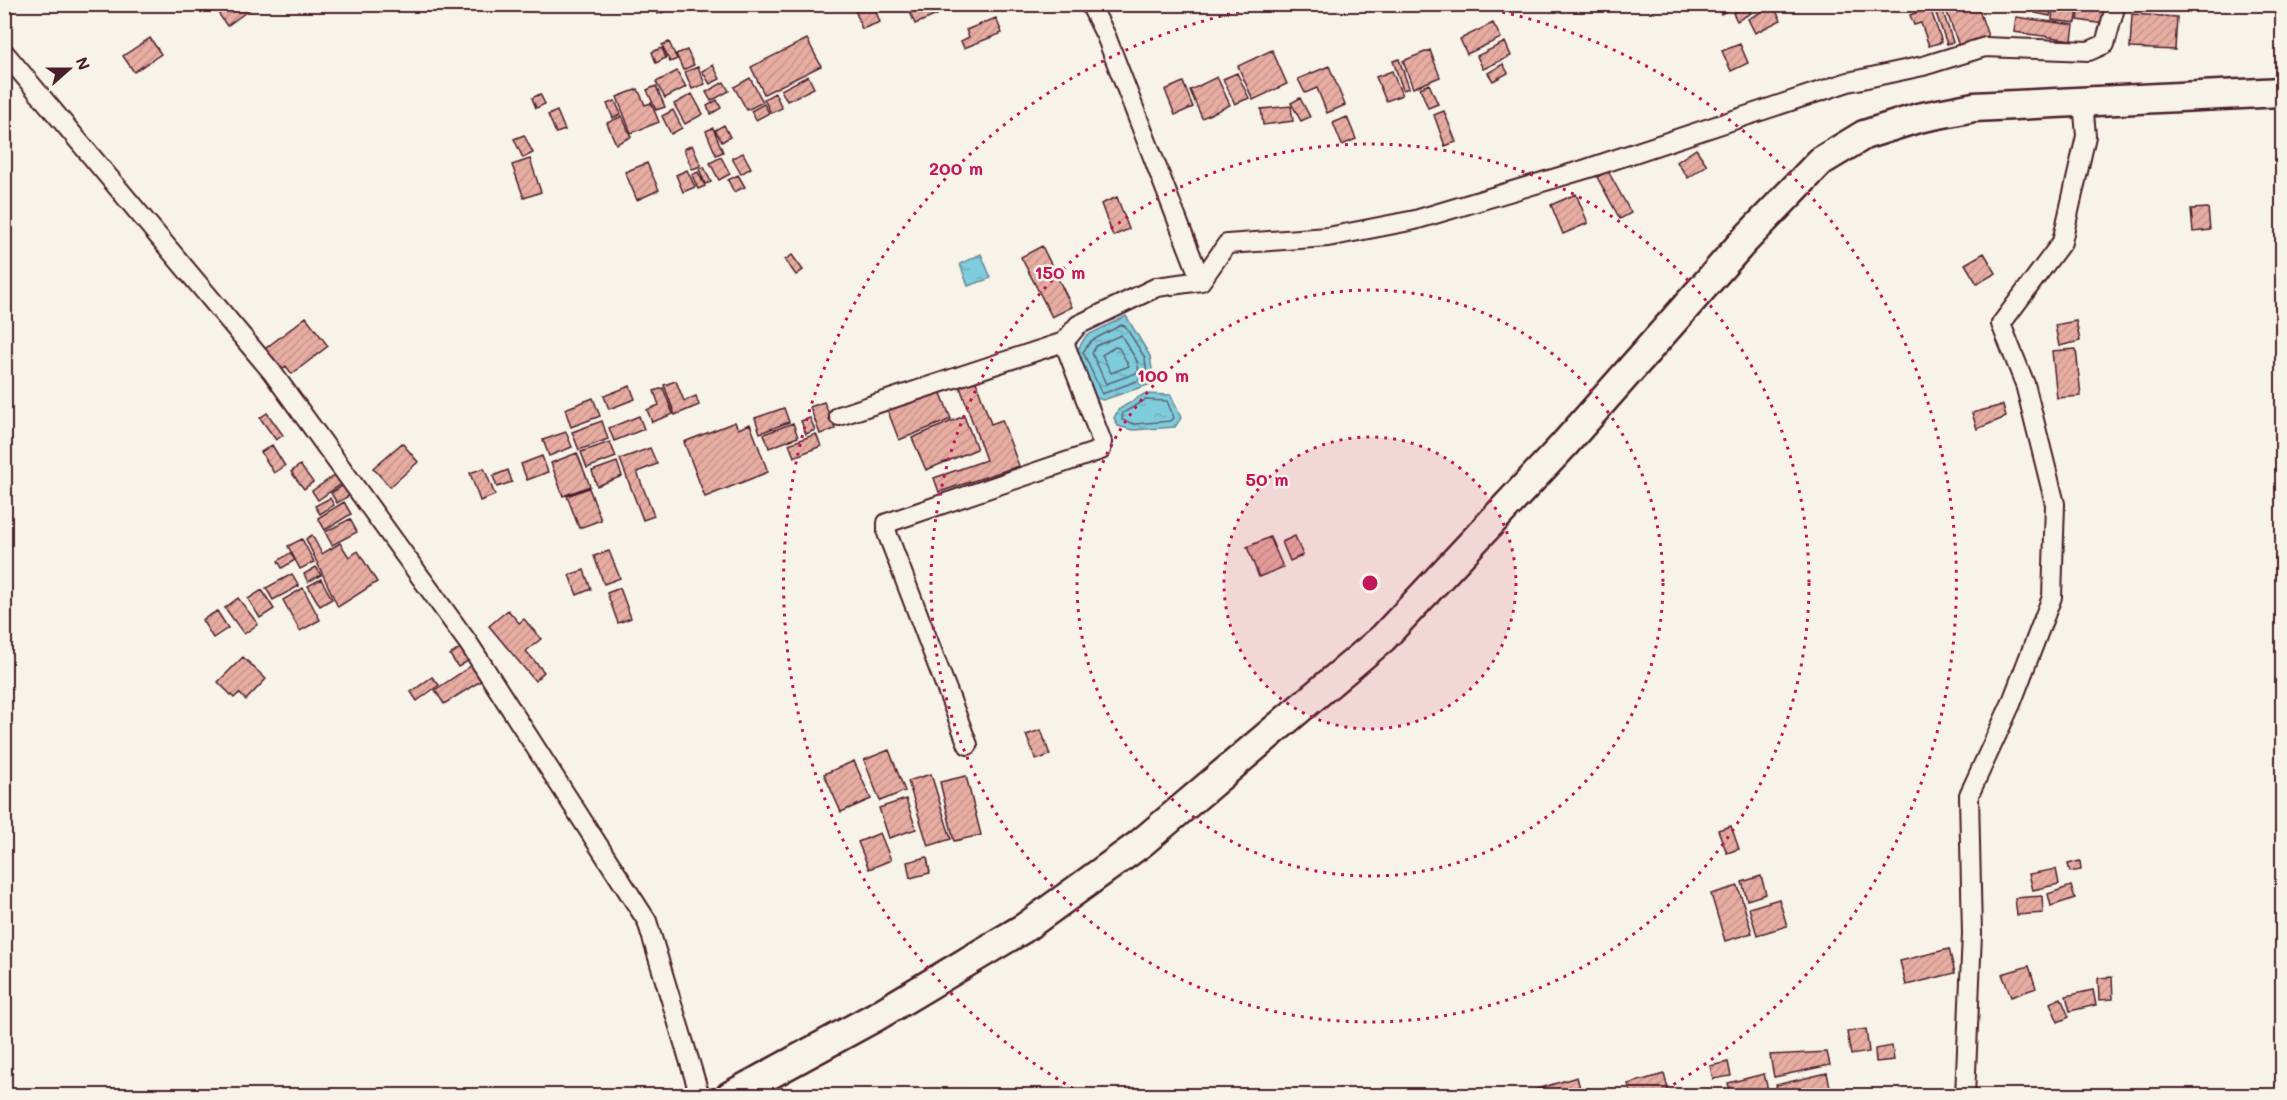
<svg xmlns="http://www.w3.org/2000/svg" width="2287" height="1100" viewBox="0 0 2287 1100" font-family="Mali,sans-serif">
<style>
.water{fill:url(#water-ripples);stroke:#698795;stroke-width:1.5}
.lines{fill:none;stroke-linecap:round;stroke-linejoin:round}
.shore{stroke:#5f6472;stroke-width:1.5}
.building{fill:url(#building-hatch);stroke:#4a1f2b;stroke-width:1.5}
.street-casing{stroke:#4a1f2b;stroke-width:22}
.primary-casing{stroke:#4a1f2b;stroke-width:33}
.street{stroke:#f7f3e8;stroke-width:18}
.primary{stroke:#f7f3e8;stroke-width:28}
.ring{fill:none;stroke:#c2185b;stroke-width:3;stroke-dasharray:3 6}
.centre{fill:#c2185b;stroke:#f7f3e8;stroke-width:3}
.ring-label{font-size:18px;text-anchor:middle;font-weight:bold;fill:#c2185b;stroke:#f7f3e8;stroke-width:5;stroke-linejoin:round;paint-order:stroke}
</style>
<defs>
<pattern id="water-ripples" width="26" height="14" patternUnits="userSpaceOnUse" patternTransform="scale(1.5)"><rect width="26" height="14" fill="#7eccdc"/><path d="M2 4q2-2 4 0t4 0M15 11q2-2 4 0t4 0" fill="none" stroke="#6eafbd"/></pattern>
<pattern id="building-hatch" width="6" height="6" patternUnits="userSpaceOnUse" patternTransform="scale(1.5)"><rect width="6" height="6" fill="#e7ada2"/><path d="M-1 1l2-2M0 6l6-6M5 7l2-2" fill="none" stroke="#c8948c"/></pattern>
</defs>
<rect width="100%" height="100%" fill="#f7f3e8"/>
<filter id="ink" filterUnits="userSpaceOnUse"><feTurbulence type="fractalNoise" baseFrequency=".0167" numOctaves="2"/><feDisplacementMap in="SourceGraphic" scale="12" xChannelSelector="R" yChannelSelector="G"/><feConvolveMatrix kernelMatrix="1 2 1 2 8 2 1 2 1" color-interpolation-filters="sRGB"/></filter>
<g filter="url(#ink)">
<path class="water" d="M981,254L991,278L968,286L960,264Z
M1126,316L1150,356L1154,383L1103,400L1096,398L1076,352L1086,336Z
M1144,394L1171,395L1181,418L1175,427L1133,430L1118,426L1114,418L1118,410Z"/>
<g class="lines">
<path class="shore" d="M1121,325L1125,326L1145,358L1147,377L1102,394L1083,352L1091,341Z
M1121,335L1137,361L1139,372L1106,384L1092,353L1096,346Z
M1115,347L1119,348L1129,366L1111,373L1102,355Z
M1145,400L1167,401L1174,418L1171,421L1134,424L1122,420L1123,413Z"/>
</g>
<path class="building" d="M223,4H257L227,26L216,10Z
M659,4H682V5L658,14L655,6Z
M853,4H873L880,22L862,29Z
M928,4H933L937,15L915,24L910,12Z
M1716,4H1739L1721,14Z
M1944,4H1977L1988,36L1959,46Z
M2037,4H2052L2050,16L2035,13Z
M2053,4L2078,5L2076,23L2052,20Z
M1746,5L1751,13L1737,21L1733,13Z
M2080,5L2105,9L2103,24L2078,20Z
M1773,6L1781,20L1755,33L1748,19Z
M1941,6L1953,42L1947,44L1934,8Z
M1930,8L1942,42L1929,46L1921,23L1914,25L1910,15Z
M2132,14L2177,17L2175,50L2130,48Z
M2016,17L2074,25L2072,40L2014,32Z
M996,18L1002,33L964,48L961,41L969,37L966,30Z
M1493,23L1501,38L1467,54L1460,39Z
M150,38L161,54L134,72L123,56Z
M807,39L821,66L764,94L751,67Z
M669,42L677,59L670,62L662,45Z
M1505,42L1511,56L1483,69L1477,56Z
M1740,44L1748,63L1731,71L1722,51Z
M662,48L666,58L656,63L652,52Z
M687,50L694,65L683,70L676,54Z
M1272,50L1287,84L1253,100L1238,66Z
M1430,50L1440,77L1413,88L1403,61Z
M1399,59L1409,88L1403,90L1393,61Z
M1503,64L1508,73L1493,81L1488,73Z
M713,65L720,79L710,84L702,71Z
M1329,66L1345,105L1327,113L1317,88L1305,93L1298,79Z
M698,67L705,84L692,89L685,72Z
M677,71L686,87L665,98L656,82Z
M1392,71L1402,95L1386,101L1376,77Z
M1237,73L1249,98L1235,104L1223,79Z
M808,76L814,88L787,101L781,90Z
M1217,77L1230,105L1202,118L1190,90Z
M750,78L763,102L747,110L734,87Z
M724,82L729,91L711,101L706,92Z
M1183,82L1193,107L1175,115L1165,90Z
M1429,84L1438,104L1428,108L1420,88Z
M656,86L665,107L656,110L647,90Z
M638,89L645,105L651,103L659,122L631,133L617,97Z
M775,93L782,108L771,113L764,99Z
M540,94L545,104L536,108L532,98Z
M692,94L703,114L685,124L674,104Z
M1300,98L1310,117L1301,121L1291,103Z
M717,100L721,108L711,114L707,106Z
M615,101L621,114L613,118L607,104Z
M764,104L769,113L756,120L751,111Z
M1291,106L1293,121L1263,125L1261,109Z
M673,110L682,128L671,134L662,116Z
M557,111L565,130L556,133L548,115Z
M1444,111L1456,142L1445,146L1434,115Z
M622,116L631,137L616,144L607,123Z
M1347,117L1356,139L1342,145L1333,123Z
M724,125L730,137L722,142L715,130Z
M713,128L723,152L716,155L706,131Z
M524,135L533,153L523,158L514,139Z
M692,145L701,166L692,169L684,149Z
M1696,149L1707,165L1688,178L1677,162Z
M743,153L751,168L741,174L732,158Z
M721,157L730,174L719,180L710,163Z
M530,159L541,192L524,198L512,165Z
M647,163L659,190L637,200L625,172Z
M704,167L711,182L705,184L699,169Z
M687,170L695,187L683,192L676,175Z
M1608,171L1631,213L1620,219L1597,177Z
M698,172L705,186L698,189L692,175Z
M738,175L745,187L734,192L728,180Z
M1576,194L1588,223L1563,234L1551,205Z
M1117,197L1129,229L1113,236L1101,204Z
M2208,208L2210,230L2193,232L2191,209Z
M1042,246L1072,307L1052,317L1021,257Z
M1984,253L1996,273L1977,284L1965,264Z
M792,255L803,270L796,275L785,260Z
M306,317L328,346L292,374L286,366L277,373L261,352Z
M2076,321L2080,341L2059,346L2055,325Z
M2076,349L2081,396L2057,398L2052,351Z
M975,379L991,424L1002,420L1019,466L939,492L934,478L986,460L959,384Z
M676,381L684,401L696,396L699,405L675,415L664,385Z
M630,386L635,399L609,409L604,396Z
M663,388L673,414L652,422L647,410L659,405L654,391Z
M939,388L951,419L899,440L887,409Z
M593,398L600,416L571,427L565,409Z
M824,402L835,429L820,434L810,407Z
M2003,405L2006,417L1977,429L1972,413Z
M784,408L789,422L760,433L755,418Z
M267,413L283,435L276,440L260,418Z
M639,416L644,429L614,441L609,428Z
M964,416L977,449L926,470L912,438Z
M810,418L815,430L806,434L801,421Z
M602,421L608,439L579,450L572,432Z
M735,422L738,429L750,424L768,472L705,497L684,442Z
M793,423L798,437L769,448L764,434Z
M566,432L572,447L549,456L543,440Z
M816,434L821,446L794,457L789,444Z
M610,442L616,457L587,468L581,452Z
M402,443L418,462L390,487L373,468Z
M272,445L285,466L274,473L261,452Z
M650,448L657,464L637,472L654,516L643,520L620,459Z
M577,453L590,486L563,496L551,463Z
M542,456L548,472L527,480L521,464Z
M617,462L622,476L597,486L592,471Z
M300,465L313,482L304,489L291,472Z
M484,468L495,495L480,501L470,473Z
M508,470L512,482L497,487L493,476Z
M341,471L347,480L318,500L312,491Z
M348,482L355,492L337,503L331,493Z
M589,488L601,520L579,528L567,496Z
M330,498L334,505L320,514L315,506Z
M344,502L351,514L325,530L318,518Z
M350,519L357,532L332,545L325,532Z
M312,535L322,554L340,543L349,557L358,551L377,582L338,607L306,539Z
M1295,536L1303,555L1290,561L1282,542Z
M1270,537L1283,567L1259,577L1247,547Z
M302,539L314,562L300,569L288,546Z
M609,551L620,578L604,584L594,556Z
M290,553L295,560L282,568L278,561Z
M316,567L321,575L308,582L304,574Z
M584,570L591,589L577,595L569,575Z
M292,574L299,586L273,600L266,588Z
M321,579L332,599L320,606L308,586Z
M303,588L320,620L300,631L283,600Z
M620,588L631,618L618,623L607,593Z
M262,590L274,609L260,618L248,599Z
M238,598L258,624L244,634L225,608Z
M508,610L519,623L524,619L541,639L526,651L544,672L535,681L489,626Z
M217,611L228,628L213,638L202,620Z
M465,645L473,658L458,667L450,655Z
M243,657L266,679L246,700L239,693L234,698L218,682Z
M477,662L487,677L444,704L435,690Z
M432,677L439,685L417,701L411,692Z
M1041,730L1050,755L1036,760L1026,735Z
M889,750L905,791L880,801L864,760Z
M854,761L871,799L841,812L824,774Z
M931,774L951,839L928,846L908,781Z
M966,776L981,835L954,841L940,782Z
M906,799L916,829L889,838L879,808Z
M1731,826L1739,849L1727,853L1718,830Z
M880,833L891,860L869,869L858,842Z
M927,857L930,873L910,878L907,862Z
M2080,861L2081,870L2070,872L2068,864Z
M2056,869L2059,884L2033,890L2029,874Z
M1761,876L1766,894L1747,900L1742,882Z
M1738,886L1752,933L1725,941L1711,894Z
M2071,886L2075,898L2051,906L2048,894Z
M2042,896L2043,913L2017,915L2015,898Z
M1779,899L1787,926L1757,935L1749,908Z
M1949,949L1955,973L1906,985L1900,961Z
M2029,966L2036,988L2011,997L2002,974Z
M2112,977L2113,999L2099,1000L2098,978Z
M2093,990L2096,1005L2070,1011L2066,996Z
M2061,998L2069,1017L2058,1022L2050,1003Z
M1866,1029L1869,1052L1851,1055L1847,1032Z
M1892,1046L1894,1060L1876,1062L1875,1049Z
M1827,1052L1830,1065L1774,1077L1770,1055Z
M1728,1062L1731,1076L1713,1079L1710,1066Z
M1827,1073L1832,1096H1779L1776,1085Z
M1664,1074L1670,1096H1632L1628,1084Z
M1764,1074L1769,1094L1731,1096L1728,1083Z
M1577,1077L1582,1096H1514Z"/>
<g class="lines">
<g class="street-casing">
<path id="street" d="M1090,4L1106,36L1201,281
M4,52L272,372L469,644L647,921L700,1096
M839,416L1064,342L1078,325L1157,287L1201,281L1227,244L1328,237L1415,220L1586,169L1848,82L1923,66L1985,47L2089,51L2105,44L2116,4
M968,745L887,533V523L1101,450L1102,442L1064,342
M1965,1096L1972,934L1969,795L2011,704L2052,597L2055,504L2025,384L2001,324L2062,242L2086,136L2083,101"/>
</g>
<g class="primary-casing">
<path id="primary" d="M730,1096L875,1017L1024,928L1140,844L1383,638L1563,446L1743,242L1821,161L1864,135L1918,118L1974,107L2282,92"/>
</g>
<use href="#street" class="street"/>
<use href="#primary" class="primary"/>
</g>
</g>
<circle cx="1370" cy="583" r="146" fill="#c2185b" fill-opacity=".12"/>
<g class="ring">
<circle cx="1370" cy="583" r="146"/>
<circle cx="1370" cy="583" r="293"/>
<circle cx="1370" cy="583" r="439"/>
<path d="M1081 1093A586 586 0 0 1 1273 5M1467 5A586 586 0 0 1 1659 1093"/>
</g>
<circle cx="1370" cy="583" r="9" class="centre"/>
<g class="ring-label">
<text x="956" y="175">200 m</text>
<text x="1060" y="279">150 m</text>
<text x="1163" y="382">100 m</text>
<text x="1267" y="486">50 m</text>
</g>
<rect width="2287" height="1100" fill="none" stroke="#f7f3e8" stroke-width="24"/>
<rect x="12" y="12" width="2263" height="1076" fill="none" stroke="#4a1f2b" stroke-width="2" filter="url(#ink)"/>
<g transform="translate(69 69) rotate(69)" stroke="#f7f3e8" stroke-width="4.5" paint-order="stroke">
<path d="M0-4.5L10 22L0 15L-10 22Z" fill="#4a1f2b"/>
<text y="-9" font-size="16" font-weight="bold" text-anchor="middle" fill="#4a1f2b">N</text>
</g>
</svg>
